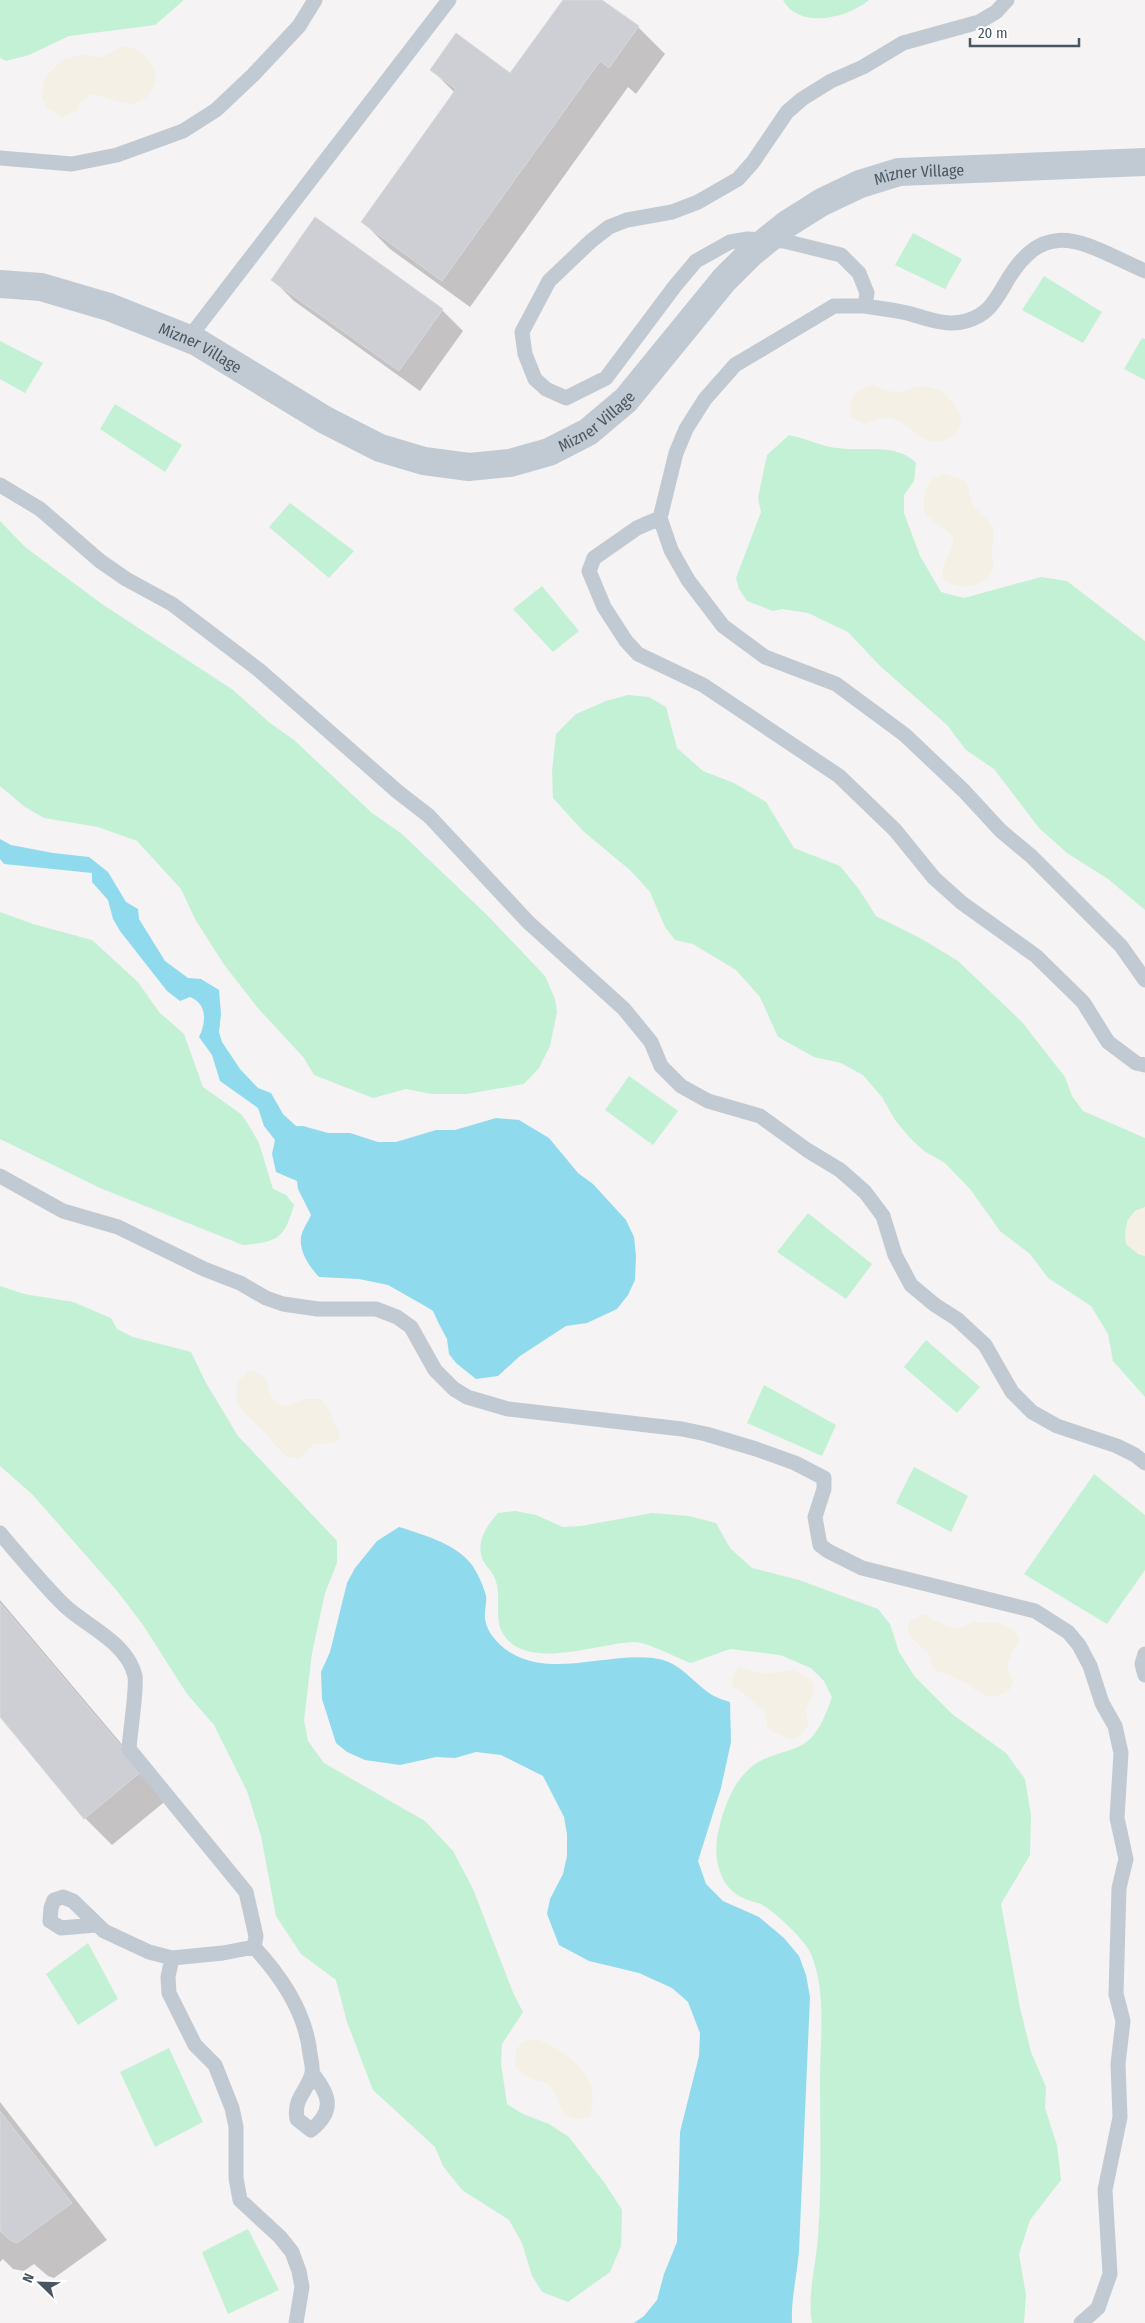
<svg xmlns="http://www.w3.org/2000/svg" width="1145" height="2323" viewBox="0 0 1145 2323" font-family="'Fira Sans Condensed',sans-serif">
<style>
.green{fill:#c3f1d5}
.sand{fill:#f5f0e5}
.water{fill:#90daee}
.shadow{fill:#0003}
.building{fill:#cdcfd5;stroke:#d7d9de}
.lines{fill:none;stroke-linecap:round;stroke-linejoin:round}
.lane{stroke:#c1cad2;stroke-width:15}
.street{stroke:#c1cad2;stroke-width:28}
.labels{text-anchor:middle;dominant-baseline:central;stroke-width:5;stroke-linejoin:round;paint-order:stroke}
.street-label{font-size:16px;fill:#4a5661;stroke:#fff}
</style>
<rect width="100%" height="100%" fill="#f5f3f3"/>
<path class="green" d="M0,0H184L155,25L69,36L29,55L6,61L0,58Z
M783,0H869C848,18 799,30 783,0Z
M913,233L962,259L945,289L895,265Z
M1044,276L1102,312L1083,343L1022,310Z
M1142,338L1145,339V380L1124,369Z
M0,341L43,363L25,393L0,379Z
M115,404L182,445L165,472L100,429Z
M789,435C804,438 817,444 830,447C858,453 896,441 916,463L914,481L904,495V513L920,556L941,592L964,598L1041,577L1067,581L1145,641V910L1108,879L1067,853L1039,828L994,769L966,750L947,725L879,665L848,632L808,613L782,609L773,611L747,601L739,589L736,578L761,512L758,498L767,455Z
M290,503L354,551L329,578L269,527Z
M0,521L25,547L102,604L233,690L270,723L294,740L372,813L402,834L487,915L545,976L555,999L557,1012L550,1046L539,1068L524,1084L467,1094H432L406,1089L373,1098L314,1075L304,1058L257,1007L223,963L195,919L181,889L137,841L98,827L44,818L25,807L0,786Z
M542,586L579,631L553,652L513,609Z
M628,695L649,697L666,707L677,748L703,771L734,783L766,802L794,848L840,866L858,888L876,916L922,939L958,961L1022,1022L1065,1077L1072,1096L1083,1111L1145,1138V1207L1135,1211L1127,1221L1138,1254L1145,1256V1397L1113,1361L1108,1334L1091,1306L1048,1278L1030,1254L1000,1231L970,1189L945,1163L924,1151L910,1138L895,1120L882,1097L863,1075L841,1063L814,1057L778,1037L760,997L736,970L693,944L675,940L665,927L650,892L631,871L583,831L553,798L552,772L556,734L576,714L606,701Z
M0,912L33,924L92,940L138,982L159,1012L184,1034L203,1087L241,1114L248,1124L259,1143L273,1189L286,1195L294,1205C284,1239 278,1242 243,1245L100,1188L0,1139Z
M629,1076L678,1111L653,1145L605,1110Z
M808,1213L872,1264L846,1299L777,1252Z
M0,1286L24,1294L73,1302L111,1318L117,1329L133,1337L191,1352L206,1383L238,1436L337,1541V1563L325,1593L312,1653L304,1720L308,1741L324,1763L425,1821L453,1851L473,1889L514,1995L523,2012L502,2044L501,2064L507,2104L523,2114L549,2124L569,2137L606,2185L622,2210L621,2246L610,2272L568,2302L542,2292L532,2276L522,2243L509,2220L462,2190L443,2166L435,2147L373,2090L347,2022L336,1980L301,1954L276,1916L261,1836L247,1791L214,1725L187,1694L143,1625L118,1592L32,1494L0,1466Z
M926,1340L980,1387L957,1413L904,1367Z
M764,1385L836,1425L822,1456L747,1423Z
M914,1467L968,1496L951,1532L896,1503Z
M1094,1474L1145,1515V1570L1107,1624L1024,1574Z
M515,1511L536,1515L563,1527L581,1526L652,1513L689,1516L716,1523L730,1548L752,1568L799,1580L878,1609L890,1624L899,1652L915,1677L952,1714L1006,1753L1025,1779L1031,1815L1030,1855L1001,1904L1020,2008L1031,2052L1046,2087L1045,2108L1057,2145L1061,2180L1030,2220L1019,2254L1026,2295L1024,2323H812C807,2295 816,2265 818,2237C822,2184 820,2131 820,2078C820,2038 827,1993 811,1954C806,1941 774,1911 761,1904C755,1902 749,1901 743,1898C719,1887 713,1857 718,1833C724,1805 736,1772 764,1759C779,1752 796,1751 809,1740C821,1729 827,1711 832,1697L824,1681L811,1668L780,1655L730,1649L691,1663C679,1659 645,1641 634,1642C597,1643 524,1673 502,1632C494,1617 502,1595 495,1579C493,1572 486,1567 483,1560C475,1543 487,1525 498,1513Z
M88,1943L118,1999L78,2025L46,1974Z
M169,2048L203,2122L155,2147L120,2072Z
M248,2229L279,2290L228,2314L202,2252Z"/>
<path class="sand" d="M123,46C144,50 154,59 156,81C152,94 142,104 128,104L92,94L80,103L77,110L61,117L46,107L42,98L44,80L49,73L64,59L80,55L102,57Z
M873,385C881,388 891,393 900,392C904,392 907,389 911,388C934,381 953,397 961,417C960,428 957,435 947,439C918,449 915,425 891,418C885,416 873,422 865,424L851,417C846,400 856,388 873,385Z
M945,474L966,481C969,488 969,497 972,503C977,512 988,518 992,527C998,540 987,550 994,564C990,586 956,595 942,577C941,562 954,552 953,537C946,529 936,525 929,517C919,508 924,486 934,478C937,476 942,475 945,474Z
M1145,1207V1256L1138,1254L1126,1244C1123,1226 1128,1213 1145,1207Z
M248,1371H255L266,1378L271,1397L281,1405H288L304,1399H320C334,1411 330,1420 340,1433L339,1438L334,1443L313,1444C290,1478 277,1442 261,1429C252,1421 244,1414 237,1404V1383Z
M923,1614L941,1624L959,1629L974,1622L999,1623L1011,1628L1018,1635L1019,1643L1014,1648L1007,1666L1013,1683L1009,1690C992,1702 985,1697 970,1686C961,1678 944,1674 933,1669L928,1653L911,1637L907,1629L910,1622Z
M739,1667L764,1674L792,1670L810,1678L814,1684V1693L806,1709L808,1726L800,1735L790,1739L772,1732L767,1726L765,1712L747,1696L733,1686L732,1677Z
M539,2040C558,2047 584,2065 591,2086C594,2097 592,2106 590,2117C553,2127 565,2096 546,2083C542,2081 539,2081 535,2080C527,2078 521,2072 515,2067L516,2050L523,2041Z"/>
<path class="water" d="M0,839L11,845L53,853L89,857L108,872L126,902L138,909L139,919L165,961L188,978L201,979L219,990L221,1014L219,1032L222,1042L240,1069L258,1088L271,1093L283,1114L296,1126H303L328,1133H350L378,1142H396L436,1130H455L496,1118L519,1120L549,1138L578,1173L593,1184L626,1220L634,1237L636,1256L635,1280L628,1295L617,1309L587,1323L566,1326L520,1356L498,1376L476,1379L456,1363L449,1354L447,1339L439,1324L433,1311L425,1306L388,1285L359,1279L319,1277C310,1267 299,1252 301,1237C302,1230 308,1222 311,1215L298,1189L297,1181L276,1172L272,1154L275,1140L264,1126L258,1108L220,1081L212,1055L199,1037C206,1023 208,1004 190,997L180,1001L167,991L120,931L113,919L108,900L92,882V873L4,864L0,859Z
M399,1527C421,1534 457,1544 472,1565C477,1572 484,1587 486,1596C487,1603 484,1611 485,1619C487,1635 504,1651 519,1657C561,1676 621,1649 663,1660C683,1666 695,1684 712,1695C717,1698 724,1700 730,1702L731,1742L721,1788L698,1861L706,1884L723,1901L759,1917L784,1938L799,1956L806,1975L810,1997L799,2251C797,2276 791,2298 792,2323H634L644,2316L657,2300L664,2274L677,2242L680,2132L699,2056L700,2033L688,2002L672,1988L639,1973L589,1961L559,1945L547,1914L550,1899L563,1874L567,1856V1834L564,1817L543,1776L501,1755L476,1752L455,1758L436,1757L400,1765L365,1760L347,1752L336,1743L322,1699L321,1672L330,1652L347,1583L355,1568L377,1541Z"/>
<path class="shadow" d="M564,0H600L638,27L665,54L636,94L628,87L470,307L390,249L363,222L455,93L432,70L511,74Z
M273,280L442,310L463,331L420,391L294,301Z
M0,1600L168,1799L112,1845L85,1818L0,1715Z
M0,2102L107,2240L54,2278L48,2276L34,2264L24,2271L13,2269L3,2259L0,2262Z"/>
<path class="building" d="M563,0H602L639,26L609,68L600,61L442,281L361,222L456,89L430,70L456,33L510,73Z
M315,217L443,309L399,371L271,280Z
M0,1603L142,1771L84,1819L0,1717Z
M0,2111L72,2203L17,2243L10,2240L0,2231Z"/>
<g class="lines">
<path class="lane" d="M0,158L72,164L117,155L183,131L216,110L253,75L299,26L315,0
M865,306C879,308 893,310 907,313C926,318 946,327 966,321C987,315 994,303 1004,286C1045,212 1084,244 1145,271
M188,339L449,0
M0,485L40,509L100,561L126,579L172,604L259,670L398,792L429,816L528,922L624,1009L651,1042L661,1066L681,1086L708,1101L760,1116L807,1150L840,1170L865,1192L883,1216L895,1255L911,1285L935,1305L957,1319L985,1345L1012,1392L1032,1412L1057,1426L1117,1446L1135,1455L1145,1463
M660,518L676,453L686,429L705,399L735,365L834,306H865L867,293L859,273L841,255L784,241L748,239L730,242L696,261L675,286L606,378L566,398L546,389L535,379L525,354L522,332L549,281L591,241L609,227L627,220L672,212L698,202L738,179L753,162L787,112L802,99L831,81L863,67L903,43L979,22L996,12L1007,0
M1145,980L1121,946L1031,856L1001,831L964,791L905,735L836,684L765,657L723,626L688,580L671,550L660,518L637,528L594,558L589,571L604,607L626,641L638,654L703,685L839,776L895,830L934,878L962,903L1036,956L1083,1002L1108,1042L1136,1063L1145,1065
M0,1176L63,1211L118,1227L204,1269L240,1283L266,1298L283,1304L318,1309H376L397,1317L411,1327L435,1370L454,1389L467,1397L508,1409L682,1429L706,1434L756,1449L795,1463L824,1478V1489L815,1517L820,1545L828,1551L862,1568L1035,1611L1068,1632L1079,1645L1090,1666L1102,1703L1115,1726L1121,1753L1117,1818L1126,1859L1119,1888L1116,1994L1123,2021L1118,2064L1120,2117L1105,2190L1110,2274L1098,2308L1081,2323
M0,1533C21,1558 41,1582 64,1605C87,1627 127,1642 135,1676C137,1689 130,1732 129,1749L246,1892L256,1936L254,1947L223,1953L172,1958L149,1952L104,1931L73,1901L63,1897L54,1900L51,1908L50,1921L61,1928L96,1925
M1145,1654L1142,1664L1145,1675
M254,1947C282,1977 306,2013 310,2054C311,2059 313,2068 312,2073C308,2091 293,2098 297,2119L311,2130C336,2110 329,2094 312,2073
M172,1958L168,1977L169,1993L195,2045L215,2065L232,2108L236,2127V2178L240,2200L280,2237L292,2252L299,2271L302,2287L296,2323"/>
<path class="street" id="s1" d="M0,284L41,287L109,307L197,342L325,420L380,448L424,461L469,467L510,463L549,452L588,432L626,400L724,280L750,254L787,224L822,202L860,184L899,172L1145,162"/>
</g>
<g class="labels">
<g class="street-label">
<text stroke="none"><textPath href="#s1" startOffset="1068">Mizner Village</textPath></text>
<text stroke="none"><textPath href="#s1" startOffset="212">Mizner Village</textPath></text>
<text stroke="none"><textPath href="#s1" startOffset="648">Mizner Village</textPath></text>
</g>
</g>
<g transform="translate(40 2283) rotate(293)" stroke="#ffffff" stroke-width="4" paint-order="stroke">
<path d="M0-4L9 19L0 12L-9 19Z" fill="#4a5661"/>
<text y="-8" font-size="14" font-weight="bold" text-anchor="middle" fill="#4a5661">N</text>
</g>
<path d="M970 38v8h109v-8" fill="none" stroke="#4a5661" stroke-width="2.5"/>
<text x="978" y="38" font-size="15" fill="#4a5661" stroke="#ffffff" stroke-width="4" paint-order="stroke">20 m</text>
</svg>
